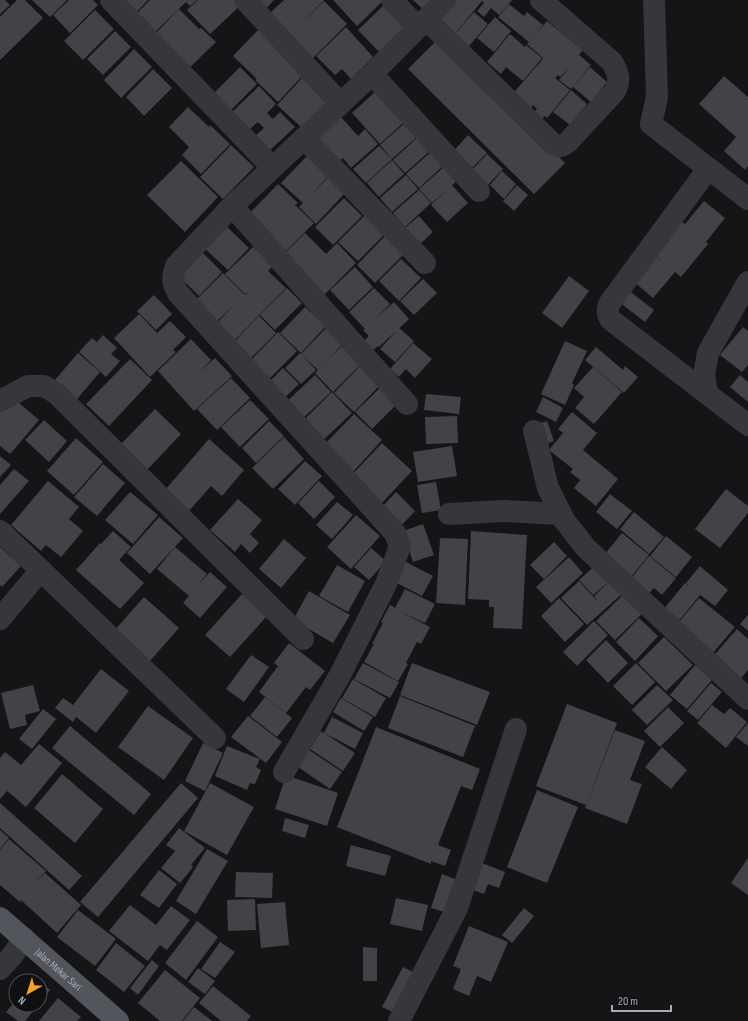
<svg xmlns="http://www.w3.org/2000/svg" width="748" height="1021" viewBox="0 0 748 1021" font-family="'Sofia Sans Condensed',sans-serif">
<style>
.building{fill:#414347}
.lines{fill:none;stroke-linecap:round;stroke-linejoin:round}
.minor{stroke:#36373c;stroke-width:22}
.major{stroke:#52555b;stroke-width:22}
.labels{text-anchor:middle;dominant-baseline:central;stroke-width:3.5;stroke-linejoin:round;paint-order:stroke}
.street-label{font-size:11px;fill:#a6adb8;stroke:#101012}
</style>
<rect width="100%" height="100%" fill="#151517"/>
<path class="building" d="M0,0H5L10,5L0,14Z
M17,0H25L43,18L0,60V17Z
M32,0H67L50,17Z
M69,0H93L98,5L70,33L53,15Z
M112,0H148L131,18Z
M150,0H197L190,6L186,2L152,35L133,17Z
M198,0H240L243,3L210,34L187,10Z
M253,0H274L265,10Z
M284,0H324L300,25L324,1L347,24L311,60L270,13Z
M333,0H384L357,26Z
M413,0H438L426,12Z
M449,0H512L499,15L491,8L484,17L477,11L484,3L482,1L453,36L433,19Z
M386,3L409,28L381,54L358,30Z
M509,4L524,16L527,12L543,25L530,41L547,21L583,50L579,55L591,65L571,89L559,80L570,67L560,77L558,75L555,78L570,90L547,118L545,116L538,123L531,116L537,109L533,105L547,89L527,112L509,98L541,61L548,67L541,61L543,58L527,44L529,42L498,17Z
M179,9L199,29L201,28L216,42L183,74L153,36Z
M95,10L114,29L83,60L64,41Z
M474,12L488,24L469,46L455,34Z
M495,17L511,31L494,52L477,38Z
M261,27L306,72L278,102L255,80L257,79L233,56Z
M346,27L373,57L351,79L342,69L335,75L316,56Z
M115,31L131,47L103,75L87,59Z
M510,34L525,47L526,45L542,58L523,81L506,67L501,74L487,62Z
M439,38L565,163L534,194L408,69Z
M134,49L152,67L121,98L104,80Z
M240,67L257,84L225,116L208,99Z
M590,67L607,82L591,102L573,87Z
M153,69L172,88L144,116L126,97Z
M724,76L748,97V166L745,170L724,151L736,137L699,104Z
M302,78L327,102L302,128L277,105Z
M259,86L276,104L267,113L273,119L280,112L295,127L269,151L255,136L264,128L258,122L248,131L231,113Z
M571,90L587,104L570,125L553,112Z
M375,92L403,123L380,144L352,113Z
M188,107L209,127L210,125L230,144L201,174L182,155L189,147L169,127Z
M341,117L358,136L365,129L378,144L351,168L343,158L337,163L316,140Z
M406,122L418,136L392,159L380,145Z
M468,135L487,153L468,172L450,155Z
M419,136L431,150L405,173L393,160Z
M231,145L254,167L223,199L200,177Z
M379,146L392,159L366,183L353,169Z
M432,151L444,165L419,188L406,174Z
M487,154L503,169L486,187L470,172Z
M307,156L327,177L308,198L329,176L346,192L316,224L299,207L303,203L281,183Z
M392,160L404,174L379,197L367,183Z
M181,161L218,197L185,232L147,195Z
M445,166L458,180L432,203L419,189Z
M502,171L516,184L504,199L490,185Z
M406,175L418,189L392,212L380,198Z
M278,184L298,203L295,205L314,223L284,253L246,217Z
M452,185L468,203L447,222L431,205Z
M517,185L528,195L514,211L503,201Z
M419,190L431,203L405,227L393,213Z
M344,198L362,216L333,245L315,227Z
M704,201L725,218L706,242L708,244L681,277L675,272L653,298L632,280L653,254L665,264L655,255L682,222L685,224Z
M365,215L385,234L358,261L338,242Z
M419,216L433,232L419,245L405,228Z
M225,225L249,248L228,270L203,247Z
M305,233L326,254L337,243L356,263L323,296L283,255Z
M385,236L403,255L375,283L357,265Z
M253,247L273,266L268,271L286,288L230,345L213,327L233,306L217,321L196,300L223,273L245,295L249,291L245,294L225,274Z
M200,250L222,272L199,296L177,274Z
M401,259L421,278L399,301L379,281Z
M355,267L373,287L349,310L330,290Z
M569,276L589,291L562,328L542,313Z
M423,279L437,293L414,315L400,301Z
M287,288L302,303L275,330L260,315Z
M374,288L390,304L375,319L394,302L409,319L379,347L378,346L373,350L364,341L369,336L363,330L365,329L349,312Z
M628,290L654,310L645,322L619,302Z
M154,295L172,314L156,330L137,311Z
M305,307L326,326L301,353L280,333Z
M139,314L157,333L170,321L186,337L173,350L176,352L150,377L114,338Z
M259,316L276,333L247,362L231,345Z
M327,327L344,343L321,366L343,345L361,364L333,392L315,373L318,370L301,354Z
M743,327L748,331V365L742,372L720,355Z
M399,328L414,341L395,362L380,349Z
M278,332L297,351L270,378L265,373L262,377L248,363Z
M103,335L117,348L111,354L120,361L106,377L79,352L92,338L97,342Z
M191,339L211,360L199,372L215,358L232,376L194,411L158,371Z
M565,341L587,351L572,383L574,385L565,405L541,394Z
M413,343L432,359L415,378L406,369L399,377L390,369Z
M596,347L623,370L625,366L638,377L624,393L585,360Z
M78,353L100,372L77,399L55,380Z
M300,353L316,370L301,384L285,368Z
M130,359L152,380L109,426L86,404Z
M361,365L381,384L354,412L334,393Z
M593,367L622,392L594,424L575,408L584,397L574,388Z
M283,368L299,384L281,401L265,386Z
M315,375L331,392L299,422L283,405Z
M740,375L748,382V402L730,387Z
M231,378L250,398L217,430L197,409Z
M384,384L400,401L372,429L355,412Z
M332,392L352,413L318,445L299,425Z
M426,394L461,397L459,414L424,410Z
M12,397L39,420L10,454L0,446V411Z
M543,397L563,408L556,422L536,412Z
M250,400L269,419L240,447L221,427Z
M155,409L181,434L147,470L120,445Z
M572,412L597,433L583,450L618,479L596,506L574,488L580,480L570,472L573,469L549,450L563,433L558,429Z
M354,414L382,440L352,473L323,446Z
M457,416L458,443L426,444L425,417Z
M44,420L67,441L49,462L25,440Z
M269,421L284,436L256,463L242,448Z
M547,421L554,441L543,445L537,424Z
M284,437L304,459L273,489L252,468Z
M76,438L103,462L74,495L47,471Z
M209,439L244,470L222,496L211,486L189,511L165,490Z
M382,443L412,471L379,506L349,478Z
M452,446L457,476L418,482L413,452Z
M0,456L11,465L0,477Z
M305,461L322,476L295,505L278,489Z
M103,464L125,483L97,516L74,497Z
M14,469L29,481L0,514V485Z
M48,481L79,507L69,519L83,531L61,557L46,545L41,551L11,525Z
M319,481L335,497L314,519L298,503Z
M436,482L441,510L422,513L417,485Z
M726,489L748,506V513L720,548L695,529Z
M130,492L158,515L133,544L105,520Z
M396,492L415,511L399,528L379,510Z
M610,494L632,511L617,529L596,512Z
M238,499L262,520L250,534L259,543L250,553L241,544L235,552L210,530Z
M337,502L353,515L332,539L316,525Z
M634,512L664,537L649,554L620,529Z
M356,515L380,536L351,569L327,547Z
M159,517L183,538L150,574L127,553Z
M423,524L434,555L413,562L403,531Z
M113,531L131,547L119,560L144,583L120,609L76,570L100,543L101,544Z
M471,531L527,535L522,629L493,628L494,607H489V600L468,599Z
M622,533L649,555L631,577L604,555Z
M666,536L692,557L676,577L650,556Z
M440,538L468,539L465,605L436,603Z
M284,539L306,558L281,588L259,569Z
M554,542L567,556L544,579L530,565Z
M0,547L21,566L2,587L0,585Z
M175,547L207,574L195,588L210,572L227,587L200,618L183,603L189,596L157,569Z
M371,548L386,561L369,580L354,567Z
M649,556L676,578L662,595L654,588L648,594L630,580Z
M569,557L583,573L551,603L536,587Z
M404,561L433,576L422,596L393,581Z
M597,564L611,580L593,595L579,580Z
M337,565L365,581L348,612L319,596Z
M700,566L728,590L715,606L700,595L677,623L662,611L685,583L691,588L686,583Z
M611,580L623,593L587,625L561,598L579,581L598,602L594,596Z
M405,589L435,604L425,623L401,612L430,627L421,644L417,642L406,663L408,664L398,681L364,662L374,644H372L383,623L381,622L390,605L395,608Z
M309,591L350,615L333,643L293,620Z
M242,594L267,616L230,657L205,635Z
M623,595L642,614L615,640L596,621Z
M144,597L179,628L149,662L114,631Z
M559,598L584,624L565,642L541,616Z
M699,598L735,627L712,654L678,623Z
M748,615V631L740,624Z
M639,618L658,636L635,661L616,642Z
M594,621L608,635L577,666L563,652Z
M737,629L748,639V670L737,683L710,660Z
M664,637L693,665L666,691L638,663Z
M606,640L628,663L608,683L586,660Z
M289,643L325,671L310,690L306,687L286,713L259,692L278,666L274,663Z
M251,655L269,667L244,702L226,689Z
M363,663L399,682L390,698L354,679Z
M412,663L490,692L477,725L400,695Z
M636,663L655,682L632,705L613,686Z
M695,665L712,680L687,709L670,695Z
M101,669L129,691L96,733L76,717L73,722L55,708L63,698L73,705Z
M353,679L386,698L375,717L342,698Z
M711,683L722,692L698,720L687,711Z
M33,685L40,711L25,715L27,725L10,729L1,693Z
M657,685L673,700L647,725L632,710Z
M400,696L475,726L463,757L388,728Z
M265,697L292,718L277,737L250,716Z
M341,698L373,717L364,731L333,712Z
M567,704L617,723L586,805L536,786Z
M712,705L724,714L730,708L747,722L726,748L697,723Z
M148,706L193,738L164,780L118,747Z
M668,707L684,723L660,747L644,731Z
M43,709L56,719L32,749L19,739Z
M248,716L282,742L266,763L231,737Z
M332,717L363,733L355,749L324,733Z
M748,723V746L736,737Z
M70,726L151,794L134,815L52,748Z
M376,727L480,769L472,790L461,786L438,845L451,850L445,866L431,861V864L337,827Z
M615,730L645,741L630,780L642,784L627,824L585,808Z
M321,731L355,753L343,771L310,749Z
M203,743L223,753L205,791L185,781Z
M39,744L62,763L26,807L7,791L0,799V758L5,752L21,765Z
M227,746L260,759L256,767L261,770L255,784L250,783L247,790L215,776Z
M662,747L687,770L671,789L645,767Z
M309,750L342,772L330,789L298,767Z
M62,774L103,809L75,843L34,808Z
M286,775L338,793L327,826L275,809Z
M181,783L198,798L98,917L80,902Z
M210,783L254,807L227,855L184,831Z
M537,790L578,807L547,883L507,867Z
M0,803L82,876L69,890L0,828Z
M285,818L309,825L305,838L282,831Z
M179,828L205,848L191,865L193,867L180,883L161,868L175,851L166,845Z
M0,830L9,838L0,849Z
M9,839L46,871L34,884L45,873L81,905L57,933L21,900L20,902L0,885V850Z
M351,845L391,856L385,876L346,866Z
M207,849L228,861L196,914L176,901Z
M748,858V895L731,883Z
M479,862L505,872L499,888L488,884L484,894L473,890Z
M159,870L177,884L159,908L140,895Z
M236,872L273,873L272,898L235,897Z
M442,874L455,879L444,912L431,908Z
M396,898L428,905L422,931L390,924Z
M255,899L256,930L228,931L227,900Z
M285,902L289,945L261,948L257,904Z
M130,905L156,925L171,906L190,920L167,950L160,945L148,961L109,931Z
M524,908L534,916L512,943L502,935Z
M78,910L116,939L95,966L57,937Z
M197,921L218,937L186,980L165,963Z
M469,926L508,942L491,982L477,976L469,996L453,989L461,969L453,966Z
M220,942L235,952L215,978L201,969Z
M116,943L145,966L124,992L96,970Z
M363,947L377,948V981H363Z
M152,960L159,966L138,995L130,988Z
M403,967L415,973L395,1013L382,1007Z
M198,968L215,981L205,994L188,982Z
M165,970L200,998L182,1021H160L138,1003Z
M40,982L50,990L40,1003Z
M213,986L251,1016L247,1021H221L199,1003Z
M58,998L81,1017L77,1021H39Z
M16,1000V1005H38L25,1021H18L6,1012Z
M194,1007L212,1021H183Z"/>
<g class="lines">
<path class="minor" d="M111,0L272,167
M245,0L340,103
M392,0L418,28
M654,0L657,97L651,124L748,199
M426,19L551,142C558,148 561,147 568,142L615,91C621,80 618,72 612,62L541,0
M372,74L479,191
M304,138L425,263
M708,169L609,304C607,311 607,314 611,320L748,425
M232,206L407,404
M707,393L704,375L708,353L748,282
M0,401L28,386H44L57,394L303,639
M534,431L548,488L564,520L586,548L748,699
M449,514L504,511L561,514
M0,531L215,738
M0,619L41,570
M284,772L340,675L386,584L400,546L395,533L178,293C172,283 172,277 176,266L232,206L372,74L445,0
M0,969L12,956L24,938
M399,1021L457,908L516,729"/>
<path class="major" id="s1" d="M0,918L118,1021"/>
</g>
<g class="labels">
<g class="street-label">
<text stroke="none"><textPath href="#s1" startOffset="78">Jalan Mekar Sari</textPath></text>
</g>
</g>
<g transform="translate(28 993) rotate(219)"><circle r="19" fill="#101012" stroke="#4c4f54"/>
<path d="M0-3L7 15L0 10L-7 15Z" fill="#f8a02c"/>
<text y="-6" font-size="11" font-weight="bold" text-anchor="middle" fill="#a6adb8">N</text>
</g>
<path d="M612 1005v6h59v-6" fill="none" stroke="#a6adb8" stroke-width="2"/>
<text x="618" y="1005" font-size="12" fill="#a6adb8" stroke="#101012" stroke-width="3" paint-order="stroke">20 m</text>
</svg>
